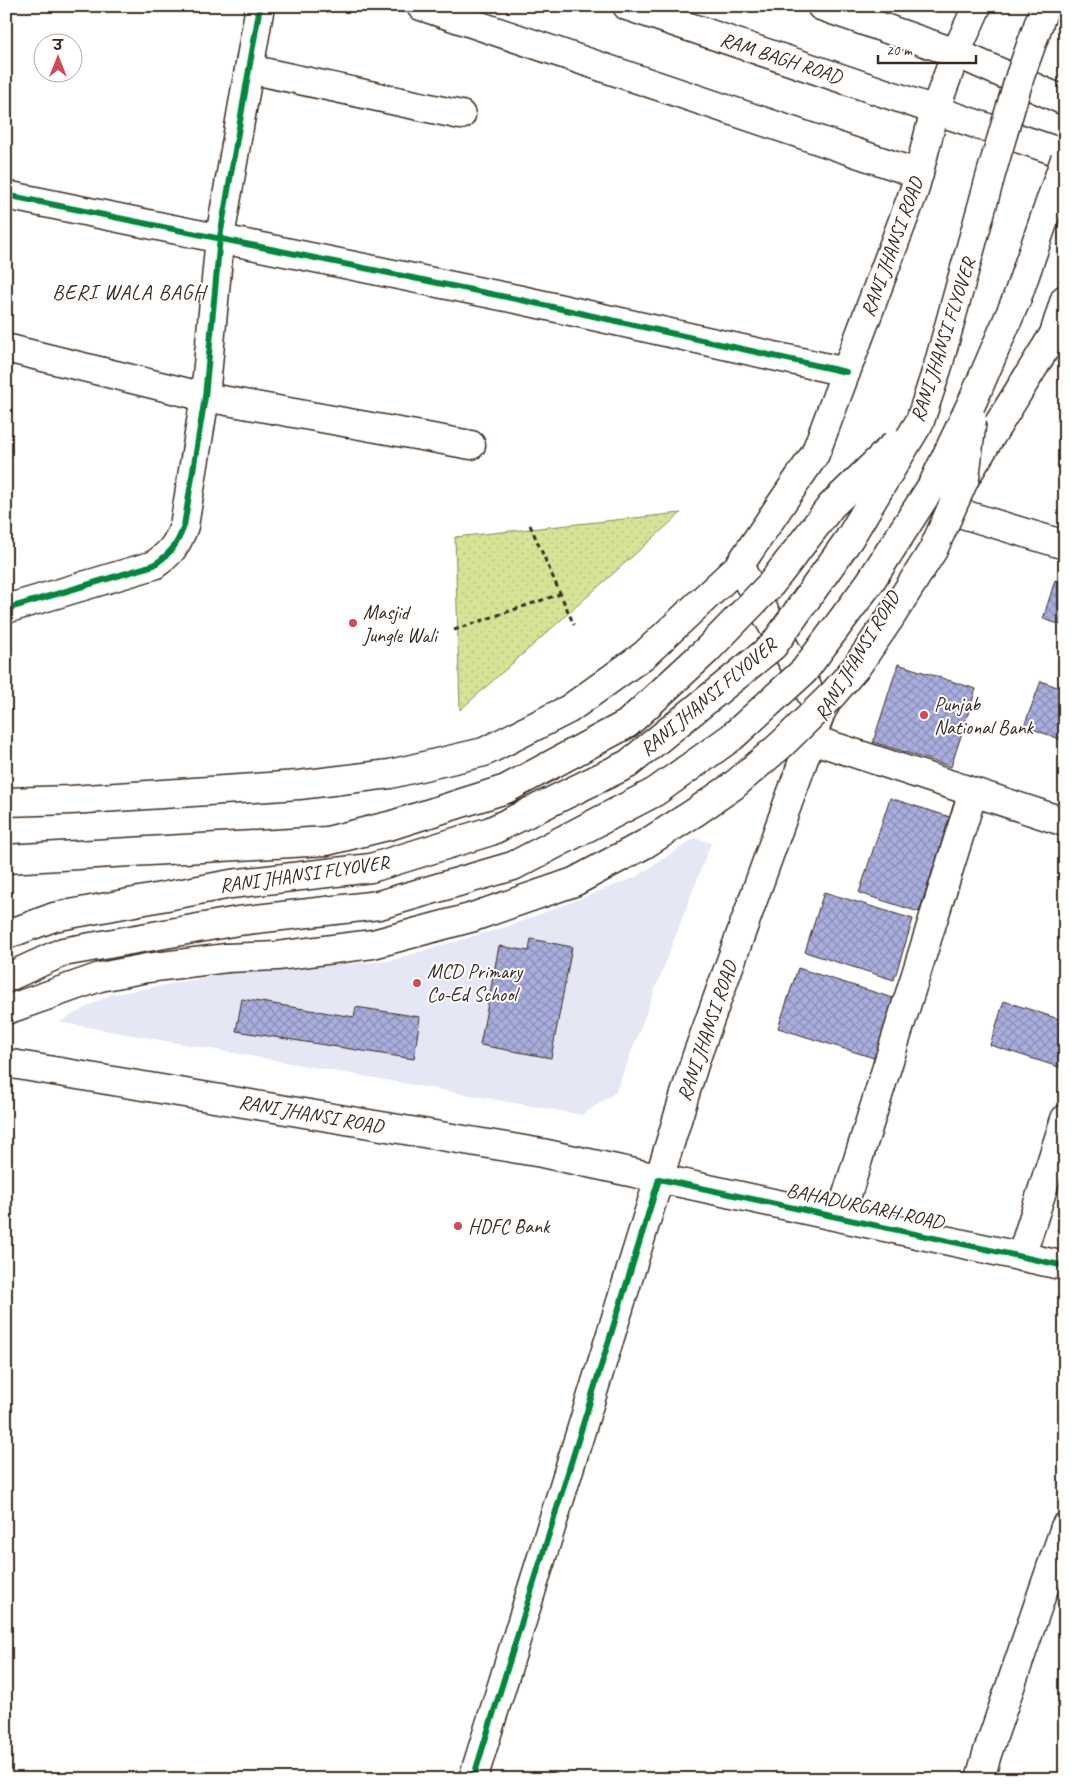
<svg xmlns="http://www.w3.org/2000/svg" width="1071" height="1785" viewBox="0 0 1071 1785" font-family="Caveat,'Playpen Sans Deva',sans-serif">
<style>
.built{fill:#e5e7f5}
.green{fill:url(#green-dots);stroke:#88875a}
.building{fill:url(#building-cross-hatch);stroke:#3b2a1e}
.lines{fill:none;stroke-linecap:round;stroke-linejoin:round}
.street-casing{stroke:#3b2a1e;stroke-width:31}
.secondary-casing{stroke:#3b2a1e;stroke-width:31}
.primary-casing{stroke:#3b2a1e;stroke-width:31}
.path{stroke:#3b2a1e;stroke-width:3;stroke-dasharray:5 4;stroke-linecap:butt}
.street{stroke:#fff;stroke-width:28}
.secondary{stroke:#fff;stroke-width:28}
.primary{stroke:#fff;stroke-width:28}
.primary-bridge-casing{stroke:#3b2a1e;stroke-width:31;stroke-linecap:butt}
.primary-bridge{stroke:#fff;stroke-width:28}
.cycleway-casing{stroke:#fff;stroke-width:9}
.cycleway{stroke:#00873e;stroke-width:6}
.poi-dot{fill:#d1495b;stroke:#fff;stroke-width:2}
.labels{text-anchor:middle;dominant-baseline:central;stroke-width:4;stroke-linejoin:round;paint-order:stroke}
.street-label{font-size:20px;fill:#3b2a1e;stroke:#fff}
.poi-label{font-size:20px;fill:#3b2a1e;stroke:#fff;text-anchor:start}
.neighbourhood-label{font-size:21px;letter-spacing:1px;fill:#3b2a1e;stroke:#fff}
</style>
<defs>
<pattern id="green-dots" width="8" height="8" patternUnits="userSpaceOnUse" patternTransform="scale(1.25)"><rect width="8" height="8" fill="#d5e497"/><path d="M2 2h.1M6 6h.1" fill="none" stroke="#b8c482" stroke-width="1.8" stroke-linecap="round"/></pattern>
<pattern id="building-cross-hatch" width="8" height="8" patternUnits="userSpaceOnUse" patternTransform="scale(1.25)"><rect width="8" height="8" fill="#a9aedf"/><path d="M0 0l8 8M0 8l8-8" fill="none" stroke="#8b8eb4"/></pattern>
</defs>
<rect width="100%" height="100%" fill="#fff"/>
<filter id="ink" filterUnits="userSpaceOnUse"><feTurbulence type="fractalNoise" baseFrequency=".02" numOctaves="2"/><feDisplacementMap in="SourceGraphic" scale="10" xChannelSelector="R" yChannelSelector="G"/><feConvolveMatrix kernelMatrix="1 2 1 2 8 2 1 2 1" color-interpolation-filters="sRGB"/></filter>
<g filter="url(#ink)">
<path class="built" d="M695,838L711,843L616,1092L582,1115L59,1022L109,995L244,971L388,961L509,926L636,877Z"/>
<path class="green" d="M681,513L460,710L455,537Z"/>
<path class="building" d="M1055,580L1065,583V626L1043,619Z
M898,664L976,689L951,767L873,742Z
M1041,681L1065,690V741L1024,726Z
M890,798L950,817L919,912L859,893Z
M824,892L913,919L894,980L805,952Z
M531,939L572,947L551,1058L480,1045L499,946L529,951Z
M798,968L896,999L877,1059L778,1028Z
M242,999L354,1017L356,1007L420,1017L414,1059L236,1031Z
M1004,1001L1065,1021V1069L990,1045Z
M1065,1205V1233L1057,1231Z"/>
<g class="lines">
<g class="street-casing">
<path id="street" d="M421,6L919,174
M249,69L461,115
M6,195L521,300L846,372
M6,348L205,397L471,445
M946,509L1065,545
M6,609L154,565C171,553 177,545 184,526L205,397L220,237L260,6
M811,739L1065,822
M840,1217L973,792
M1021,1257L1065,1119
M473,1779L659,1179
M980,1779L987,1754L1065,1527"/>
</g>
<g class="secondary-casing">
<path id="secondary" d="M627,6L1065,154
M821,6L956,53L1065,101
M962,483L1054,334L1065,299
M739,566L821,712
M6,802L71,800L299,785L390,774L484,752L569,709L644,655L739,566L815,454L914,191L935,110L956,53L977,6
M6,1063L542,1153L1065,1266
M659,1179L696,1058L811,739L821,712L828,700"/>
</g>
<g class="primary-casing">
<path id="primary" d="M6,1010L100,977L147,968L227,958"/>
</g>
<path class="path" d="M530,525L574,625
M454,630L560,594"/>
<use href="#street" class="street"/>
<use href="#secondary" class="secondary"/>
<use href="#primary" class="primary"/>
<g class="primary-bridge-casing">
<path id="primary-bridge" d="M6,859L327,841L392,825L506,789L627,724L707,650L771,584L831,506L895,444
M6,935L54,917L231,884L371,868L491,831L628,764L773,646L849,539L920,421L938,366L991,174L1020,76L1045,6
M227,958L277,956L373,944L470,918L574,882L645,844L694,813L733,786L781,745L833,694L857,666L890,618L933,550L965,478L972,419
M6,978L63,952L238,921L379,905L513,866L655,792L732,737L804,671L870,582L933,484L974,398L1017,298L1065,159"/>
</g>
<use href="#primary-bridge" class="primary-bridge"/>
<g class="cycleway-casing">
<path id="cycleway" d="M6,195L521,300L846,372
M6,609L154,565C171,553 177,545 184,526L205,397L220,237L260,6
M473,1779L659,1179L1065,1266"/>
</g>
<use href="#cycleway" class="cycleway"/>
</g>
</g>
<g class="poi-dot">
<circle cx="353" cy="623" r="5"/>
<circle cx="924" cy="715" r="5"/>
<circle cx="417" cy="983" r="5"/>
<circle cx="458" cy="1226" r="5"/>
</g>
<g class="labels">
<g class="street-label">
<text transform="translate(781 58) rotate(18)">RAM BAGH ROAD</text>
<text transform="translate(892 247) rotate(-70)">RANI JHANSI ROAD</text>
<text transform="translate(943 340) rotate(-72)">RANI JHANSI FLYOVER</text>
<text transform="translate(857 656) rotate(-59)">RANI JHANSI ROAD</text>
<text transform="translate(708 697) rotate(-40)">RANI JHANSI FLYOVER</text>
<text transform="translate(304 874) rotate(-8)">RANI JHANSI FLYOVER</text>
<text transform="translate(707 1031) rotate(-71)">RANI JHANSI ROAD</text>
<text transform="translate(311 1114) rotate(10)">RANI JHANSI ROAD</text>
<text transform="translate(865 1206) rotate(12)">BAHADURGARH ROAD</text>
</g>
<g class="poi-label">
<text x="363" y="612">Masjid<tspan x="363" dy="23">Jungle Wali</tspan></text>
<text x="934" y="704">Punjab<tspan x="934" dy="23">National Bank</tspan></text>
<text x="427" y="971">MCD Primary<tspan x="427" dy="23">Co-Ed School</tspan></text>
<text x="468" y="1226">HDFC Bank</text>
</g>
<g class="neighbourhood-label">
<text x="129" y="292">BERI WALA BAGH</text>
</g>
</g>
<rect width="1071" height="1785" fill="none" stroke="#fff" stroke-width="25"/>
<rect x="12" y="12" width="1046" height="1760" fill="none" stroke="#3b2a1e" stroke-width="2" filter="url(#ink)"/>
<g transform="translate(58 58)"><circle r="24" fill="#ffffff" stroke="#b1aaa5"/>
<path d="M0-4L9 19L0 12L-9 19Z" fill="#d1495b"/>
<text y="-8" font-size="14" font-weight="bold" text-anchor="middle" fill="#3b2a1e">उ</text>
</g>
<path d="M878 55v8h98v-8" fill="none" stroke="#3b2a1e" stroke-width="2.5"/>
<text x="886" y="55" font-size="15" fill="#3b2a1e" stroke="#ffffff" stroke-width="4" paint-order="stroke">20 m</text>
</svg>
